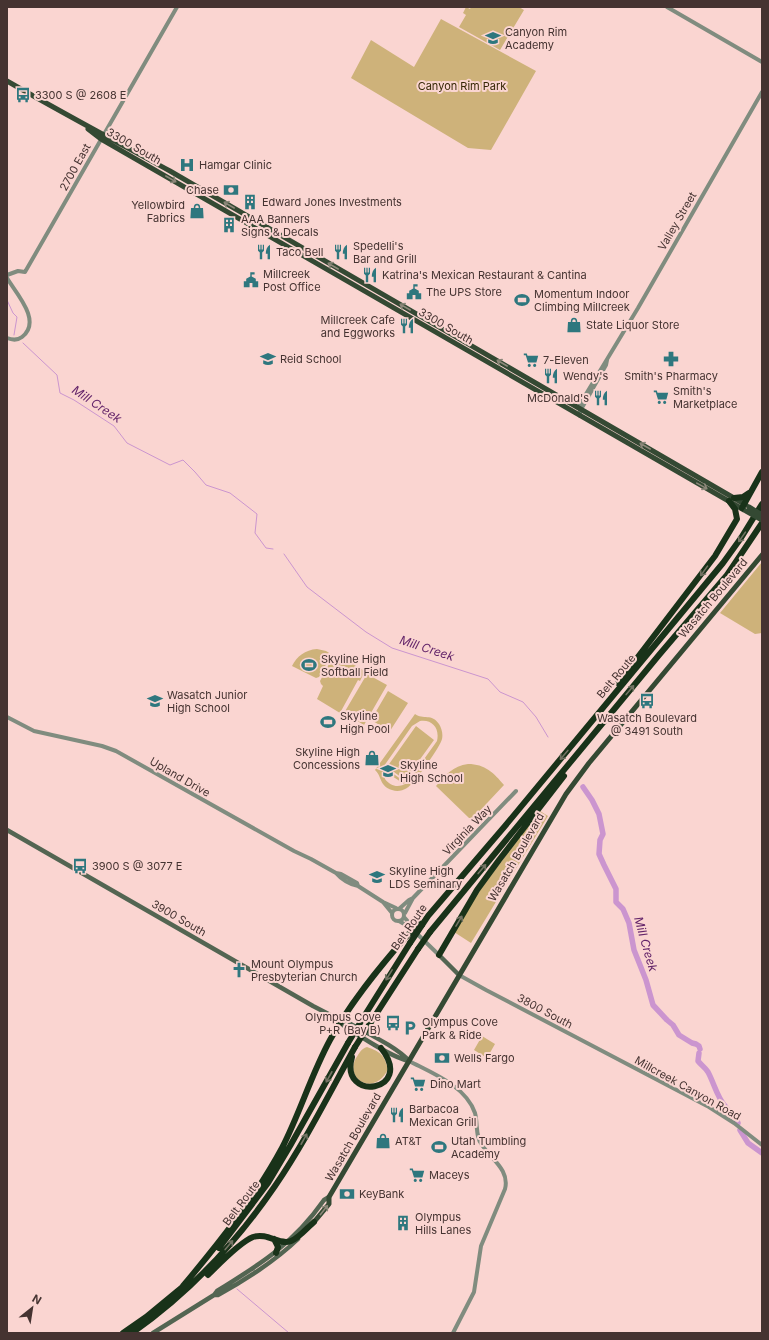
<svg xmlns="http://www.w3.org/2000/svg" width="769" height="1340" viewBox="0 0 769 1340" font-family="Inter,sans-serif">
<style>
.green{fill:#ceb27a;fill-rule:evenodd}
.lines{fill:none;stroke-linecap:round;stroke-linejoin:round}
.stream{stroke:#cb95cf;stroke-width:1}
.river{stroke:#cb95cf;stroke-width:5.5}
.tertiary{stroke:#808c7f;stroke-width:4}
.secondary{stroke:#536552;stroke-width:4.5}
.primary{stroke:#344933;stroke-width:5}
.motorway{stroke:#193219;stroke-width:6}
.primary-bridge{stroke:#344933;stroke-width:5}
.motorway-bridge{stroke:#193219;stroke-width:6}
.oneway{stroke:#8d887a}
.oneway2{stroke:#737363}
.labels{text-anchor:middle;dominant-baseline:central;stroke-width:4;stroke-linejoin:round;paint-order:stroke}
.poi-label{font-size:11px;fill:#453331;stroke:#fad5d1;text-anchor:start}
.park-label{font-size:11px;fill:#362706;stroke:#fad5d1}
.street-label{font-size:11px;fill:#453331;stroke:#fad5d1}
.water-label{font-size:12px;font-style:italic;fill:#64256a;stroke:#fad5d1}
</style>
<rect width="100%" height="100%" fill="#fad5d1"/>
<path class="green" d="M466,7L470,9L471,7H519L524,10L500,50L459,27L466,15L463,13Z
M441,19L536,71L491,150L468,148L351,78L371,40L414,67Z
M762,562V633L755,634L720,613Z
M317,649L326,651L334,656L340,657L365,671L360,681L358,680L340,713L317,699L323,686L321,684L320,681L330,662L328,661L319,677L316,678L292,666C297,656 305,650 317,649Z
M367,674L387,685L364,725L344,713Z
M388,691L408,703L390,731L371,720Z
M415,714C423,720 432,713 439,724C442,729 443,734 442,739C441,746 413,785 407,788C402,791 397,792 392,790C379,786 382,776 375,770ZM420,721C432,719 440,728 437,741L407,783C399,788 391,787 385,779L383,770L404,784L405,782L385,768L383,769L384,766L412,726Z
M416,726L434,740L405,780L387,767Z
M468,764C485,764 494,773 504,785L473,818H469L436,786C445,775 453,766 468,764Z
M540,811L548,816L471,943L454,932L479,891Z
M482,1036L495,1044L487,1058L474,1050Z
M367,1047C381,1052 384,1055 388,1069C375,1097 344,1080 356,1058C360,1052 361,1049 367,1047Z"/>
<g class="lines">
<path class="stream" d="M7,300L13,313L17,317L14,335
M23,343L57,375L60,393L74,400L114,426L127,443L170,465L183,460L195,472L206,485L230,493L257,514L255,533L266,548L273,549
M284,554L307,587L366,632L392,648L488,679L500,692L523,702L536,717L548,737
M237,1289L289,1333"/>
<path class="river" d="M583,787L592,800L599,814L603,834L600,840L599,854L604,865L616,889V902L623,909L629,923L634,950L646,980L653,1005L667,1020L673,1025L679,1035L692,1043L696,1044L699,1046L700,1049
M699,1053L698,1061C701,1065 705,1067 708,1072C714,1083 717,1097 725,1106C730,1114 735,1113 738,1123
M740,1130L748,1143L762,1153"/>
<path class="tertiary" d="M667,7L762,62
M7,275L18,271L25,272L177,7
M7,278C15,292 43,321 22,337C17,341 12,340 7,338
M580,408L583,406L606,365L607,360
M580,416V404L638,308L762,92
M7,717L34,731L102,746L116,751L294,851L311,859L336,873L341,874L357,883L358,886
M336,873C341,879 350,885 358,886L383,902L396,908
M383,902L392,913
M400,908L409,900L413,898
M392 915a6 6 0 1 1 12 0a6 6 0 1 1-12 0Z
M405,913L413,898L516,791
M404,917L411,925V928
M399,921L411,928L439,955
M459,975L486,990L709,1107L734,1123L762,1145
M409,1061C432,1073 466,1086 475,1113C478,1124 475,1136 482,1145C491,1159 510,1170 505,1189L481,1246L474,1292L453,1333"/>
<path class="secondary" d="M7,830L313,1006L342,1021L347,1022C364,1032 396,1046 409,1061
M439,955L459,975
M342,1021L344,1026C360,1036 392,1058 409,1061
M214,1295H218C247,1279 274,1262 298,1239
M153,1333L214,1295L217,1291C261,1264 294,1243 324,1200L329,1197"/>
<path class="primary" d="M7,81C61,112 115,141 170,171L746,505
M88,129L101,139L744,510
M314,1222L329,1204V1197L566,794L589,763L762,555"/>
<path class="motorway" d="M734,498L743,497L749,493
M742,508L762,472
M618,683L715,556L737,519L735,509L729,501
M422,925L428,916L505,826L723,563L741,538L762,504
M430,932L659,655L727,575L762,523
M439,955L477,890L499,860L564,776
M363,1018L410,943
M371,1022L418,949
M352,1057C339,1103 416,1092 381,1048
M274,1239L278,1247L276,1253
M219,1248L268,1183L290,1146L348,1043
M208,1275C218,1265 240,1242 253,1237C268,1232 279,1246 291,1241C298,1239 308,1227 314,1222
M183,1286C219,1243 255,1198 282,1148C300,1113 311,1075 330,1040C350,1003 378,969 405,938
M123,1333L146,1317L186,1284
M132,1333C189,1293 236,1243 275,1186C305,1142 329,1094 355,1047"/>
<path class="primary-bridge" d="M749,507L762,515
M746,511L762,520"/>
<path class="motorway-bridge" d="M405,938L419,923
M410,943L422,925
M418,949L430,932
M348,1043L363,1018
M355,1047L371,1022"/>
</g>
<defs><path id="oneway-shaft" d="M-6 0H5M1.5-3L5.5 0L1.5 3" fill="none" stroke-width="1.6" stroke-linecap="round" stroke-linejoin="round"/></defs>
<g class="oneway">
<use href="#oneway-shaft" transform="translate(171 179) rotate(30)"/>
<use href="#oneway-shaft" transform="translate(229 205) rotate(-150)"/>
<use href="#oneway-shaft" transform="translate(333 266) rotate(-150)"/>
<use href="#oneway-shaft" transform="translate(405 307) rotate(-150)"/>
<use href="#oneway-shaft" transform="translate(502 363) rotate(-150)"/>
<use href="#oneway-shaft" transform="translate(645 446) rotate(-150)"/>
<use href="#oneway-shaft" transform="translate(702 486) rotate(29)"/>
<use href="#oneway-shaft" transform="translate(324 1210) rotate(-52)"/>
</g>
<g class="oneway2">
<use href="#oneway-shaft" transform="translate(742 537) rotate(125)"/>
<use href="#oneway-shaft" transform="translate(704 571) rotate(126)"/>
<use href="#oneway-shaft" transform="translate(630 690) rotate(-50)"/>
<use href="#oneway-shaft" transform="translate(564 755) rotate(130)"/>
<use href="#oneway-shaft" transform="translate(482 869) rotate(-50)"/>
<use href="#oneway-shaft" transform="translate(459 921) rotate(-59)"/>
<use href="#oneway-shaft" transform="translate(389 975) rotate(122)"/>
<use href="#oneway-shaft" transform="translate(329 1077) rotate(119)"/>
<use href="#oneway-shaft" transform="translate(304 1139) rotate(-61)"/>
<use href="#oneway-shaft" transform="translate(229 1245) rotate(-50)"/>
</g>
<defs>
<g id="school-bare" transform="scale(1.2)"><path d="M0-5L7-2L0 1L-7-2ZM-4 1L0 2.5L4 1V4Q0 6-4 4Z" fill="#2e777e" stroke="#fad5d1" stroke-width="2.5" paint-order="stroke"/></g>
<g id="bus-bare" transform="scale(1.2)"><path d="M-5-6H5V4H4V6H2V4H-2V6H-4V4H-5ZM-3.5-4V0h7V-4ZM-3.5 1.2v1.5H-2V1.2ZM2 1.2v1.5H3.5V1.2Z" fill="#2e777e" stroke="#fad5d1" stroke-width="2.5" paint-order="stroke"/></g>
<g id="hospital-bare" transform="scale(1.2)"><path d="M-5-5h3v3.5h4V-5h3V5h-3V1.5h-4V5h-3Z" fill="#2e777e" stroke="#fad5d1" stroke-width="2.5" paint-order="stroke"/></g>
<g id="bank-bare" transform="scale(1.2)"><path d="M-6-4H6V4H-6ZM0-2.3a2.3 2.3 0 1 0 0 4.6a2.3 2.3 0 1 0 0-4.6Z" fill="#2e777e" stroke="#fad5d1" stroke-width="2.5" paint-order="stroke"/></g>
<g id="building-bare" transform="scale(1.2)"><path d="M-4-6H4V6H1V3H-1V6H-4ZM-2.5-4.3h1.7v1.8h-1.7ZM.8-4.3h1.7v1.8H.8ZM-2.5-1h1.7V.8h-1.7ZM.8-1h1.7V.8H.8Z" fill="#2e777e" stroke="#fad5d1" stroke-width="2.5" paint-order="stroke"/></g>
<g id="shop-bare" transform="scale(1.2)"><path d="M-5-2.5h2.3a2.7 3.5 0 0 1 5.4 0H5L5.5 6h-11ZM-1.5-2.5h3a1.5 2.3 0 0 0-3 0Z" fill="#2e777e" stroke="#fad5d1" stroke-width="2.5" paint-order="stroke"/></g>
<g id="restaurant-bare" transform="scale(1.2)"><path d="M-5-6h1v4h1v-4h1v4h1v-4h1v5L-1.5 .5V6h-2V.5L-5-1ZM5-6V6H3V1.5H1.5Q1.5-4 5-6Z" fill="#2e777e" stroke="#fad5d1" stroke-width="2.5" paint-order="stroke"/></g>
<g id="civic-bare" transform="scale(1.2)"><path d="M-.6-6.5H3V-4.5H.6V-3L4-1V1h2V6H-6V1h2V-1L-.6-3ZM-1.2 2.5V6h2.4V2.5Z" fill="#2e777e" stroke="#fad5d1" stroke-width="2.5" paint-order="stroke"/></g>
<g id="stadium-bare" transform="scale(1.2)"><path d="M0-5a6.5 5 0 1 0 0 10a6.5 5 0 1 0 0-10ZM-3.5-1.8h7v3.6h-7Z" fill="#2e777e" stroke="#fad5d1" stroke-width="2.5" paint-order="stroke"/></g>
<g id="pharmacy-bare" transform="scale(1.2)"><path d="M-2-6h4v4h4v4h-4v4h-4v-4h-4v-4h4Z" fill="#2e777e" stroke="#fad5d1" stroke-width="2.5" paint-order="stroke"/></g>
<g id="supermarket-bare" transform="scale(1.2)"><path d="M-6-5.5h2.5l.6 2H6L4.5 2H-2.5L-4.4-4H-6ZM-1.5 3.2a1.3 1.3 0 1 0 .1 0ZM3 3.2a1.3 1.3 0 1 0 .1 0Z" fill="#2e777e" stroke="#fad5d1" stroke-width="2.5" paint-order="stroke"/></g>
<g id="church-bare" transform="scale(1.2)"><path d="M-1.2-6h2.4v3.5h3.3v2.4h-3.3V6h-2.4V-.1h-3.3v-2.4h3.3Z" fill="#2e777e" stroke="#fad5d1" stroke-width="2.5" paint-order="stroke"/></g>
<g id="parking-bare" transform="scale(1.2)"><path d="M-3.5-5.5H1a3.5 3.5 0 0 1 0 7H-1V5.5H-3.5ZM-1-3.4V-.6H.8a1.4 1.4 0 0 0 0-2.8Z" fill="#2e777e" stroke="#fad5d1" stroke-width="2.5" paint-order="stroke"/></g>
</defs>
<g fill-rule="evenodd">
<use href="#school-bare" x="493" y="38"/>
<use href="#bus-bare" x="23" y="95"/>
<use href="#hospital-bare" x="187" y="165"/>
<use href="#bank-bare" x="231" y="190"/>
<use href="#building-bare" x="250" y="202"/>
<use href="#shop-bare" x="197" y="211"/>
<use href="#building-bare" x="229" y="225"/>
<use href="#restaurant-bare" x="264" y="252"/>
<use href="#restaurant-bare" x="341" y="252"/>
<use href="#restaurant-bare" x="370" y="275"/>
<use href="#civic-bare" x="251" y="280"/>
<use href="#civic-bare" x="414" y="292"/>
<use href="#stadium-bare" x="522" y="300"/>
<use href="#shop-bare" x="574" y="325"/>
<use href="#restaurant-bare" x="407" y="326"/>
<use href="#school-bare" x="268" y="359"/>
<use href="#pharmacy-bare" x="671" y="359"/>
<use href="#supermarket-bare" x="531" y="360"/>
<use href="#restaurant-bare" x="551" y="376"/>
<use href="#supermarket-bare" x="661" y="397"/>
<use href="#restaurant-bare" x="601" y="398"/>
<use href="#stadium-bare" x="309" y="665"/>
<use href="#school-bare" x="155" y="701"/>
<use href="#bus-bare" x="647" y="701"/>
<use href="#stadium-bare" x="328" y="722"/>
<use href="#shop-bare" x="372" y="758"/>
<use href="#school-bare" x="388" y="771"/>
<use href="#bus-bare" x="80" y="866"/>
<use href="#school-bare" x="377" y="877"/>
<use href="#church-bare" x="239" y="970"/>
<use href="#bus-bare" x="393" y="1023"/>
<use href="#parking-bare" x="410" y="1028"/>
<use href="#bank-bare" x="442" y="1058"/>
<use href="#supermarket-bare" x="418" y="1084"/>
<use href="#restaurant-bare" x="397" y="1115"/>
<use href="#shop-bare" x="383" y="1141"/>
<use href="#stadium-bare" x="439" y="1147"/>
<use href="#supermarket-bare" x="417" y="1175"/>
<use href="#bank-bare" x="347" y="1194"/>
<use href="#building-bare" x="403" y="1223"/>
</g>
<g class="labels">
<g class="poi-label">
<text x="505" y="32">Canyon Rim<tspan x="505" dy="13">Academy</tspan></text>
<text x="35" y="95">3300 S @ 2608 E</text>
<text x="199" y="165">Hamgar Clinic</text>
<text x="219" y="190" text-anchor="end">Chase</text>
<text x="262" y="202">Edward Jones Investments</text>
<text x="185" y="205" text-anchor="end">Yellowbird<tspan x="185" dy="13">Fabrics</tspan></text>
<text x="241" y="219">AAA Banners<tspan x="241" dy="13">Signs &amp; Decals</tspan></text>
<text x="353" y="246">Spedelli's<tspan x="353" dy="13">Bar and Grill</tspan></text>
<text x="276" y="252">Taco Bell</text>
<text x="263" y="274">Millcreek<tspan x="263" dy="13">Post Office</tspan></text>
<text x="382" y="275">Katrina's Mexican Restaurant &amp; Cantina</text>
<text x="426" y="292">The UPS Store</text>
<text x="534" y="294">Momentum Indoor<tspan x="534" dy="13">Climbing Millcreek</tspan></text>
<text x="395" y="320" text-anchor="end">Millcreek Cafe<tspan x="395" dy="13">and Eggworks</tspan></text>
<text x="586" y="325">State Liquor Store</text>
<text x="280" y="359">Reid School</text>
<text x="543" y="360">7-Eleven</text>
<text x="563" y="376">Wendy's</text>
<text x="671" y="376" text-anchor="middle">Smith's Pharmacy</text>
<text x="673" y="391">Smith's<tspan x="673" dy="13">Marketplace</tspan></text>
<text x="589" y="398" text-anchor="end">McDonald's</text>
<text x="321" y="659">Skyline High<tspan x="321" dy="13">Softball Field</tspan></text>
<text x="167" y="695">Wasatch Junior<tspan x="167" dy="13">High School</tspan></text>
<text x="340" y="716">Skyline<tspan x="340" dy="13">High Pool</tspan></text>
<text x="647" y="718" text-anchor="middle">Wasatch Boulevard<tspan x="647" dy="13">@ 3491 South</tspan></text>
<text x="360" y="752" text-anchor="end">Skyline High<tspan x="360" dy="13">Concessions</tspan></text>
<text x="400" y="765">Skyline<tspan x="400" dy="13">High School</tspan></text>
<text x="92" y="866">3900 S @ 3077 E</text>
<text x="389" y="871">Skyline High<tspan x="389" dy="13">LDS Seminary</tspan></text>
<text x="251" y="964">Mount Olympus<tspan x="251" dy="13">Presbyterian Church</tspan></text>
<text x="381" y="1017" text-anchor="end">Olympus Cove<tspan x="381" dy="13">P+R (Bay B)</tspan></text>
<text x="422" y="1022">Olympus Cove<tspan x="422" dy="13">Park &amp; Ride</tspan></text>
<text x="454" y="1058">Wells Fargo</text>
<text x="430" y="1084">Dino Mart</text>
<text x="409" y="1109">Barbacoa<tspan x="409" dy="13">Mexican Grill</tspan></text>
<text x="395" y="1141">AT&amp;T</text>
<text x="451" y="1141">Utah Tumbling<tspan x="451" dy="13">Academy</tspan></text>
<text x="429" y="1175">Maceys</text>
<text x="359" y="1194">KeyBank</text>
<text x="415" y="1217">Olympus<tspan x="415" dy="13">Hills Lanes</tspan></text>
</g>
<g class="park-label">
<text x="462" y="86">Canyon Rim Park</text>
</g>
<g class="street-label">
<text transform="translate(134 146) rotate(30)">3300 South</text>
<text transform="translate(75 167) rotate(-61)">2700 East</text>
<text transform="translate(677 221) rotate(-60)">Valley Street</text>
<text transform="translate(446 326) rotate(30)">3300 South</text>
<text transform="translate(713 598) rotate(-50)">Wasatch Boulevard</text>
<text transform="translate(616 676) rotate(-50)">Belt Route</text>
<text transform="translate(180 777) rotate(30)">Upland Drive</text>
<text transform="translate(467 830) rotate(-46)">Virginia Way</text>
<text transform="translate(516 857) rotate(-60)">Wasatch Boulevard</text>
<text transform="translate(179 918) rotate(30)">3900 South</text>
<text transform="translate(409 927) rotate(-55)">Belt Route</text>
<text transform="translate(545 1011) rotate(28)">3800 South</text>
<text transform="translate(688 1088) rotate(29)">Millcreek Canyon Road</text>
<text transform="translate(353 1137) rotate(-60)">Wasatch Boulevard</text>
<text transform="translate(241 1203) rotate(-53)">Belt Route</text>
</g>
<g class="water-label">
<text transform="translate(97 404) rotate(34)">Mill Creek</text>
<text transform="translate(427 648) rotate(18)">Mill Creek</text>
<text transform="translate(646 944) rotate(74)">Mill Creek</text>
</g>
</g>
<rect width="769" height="1340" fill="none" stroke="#453331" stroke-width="16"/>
<g transform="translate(32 1308) rotate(30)" stroke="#fad5d1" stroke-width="3" paint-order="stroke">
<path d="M0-3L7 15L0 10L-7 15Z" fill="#453331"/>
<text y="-6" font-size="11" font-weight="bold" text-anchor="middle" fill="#453331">N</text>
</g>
</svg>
